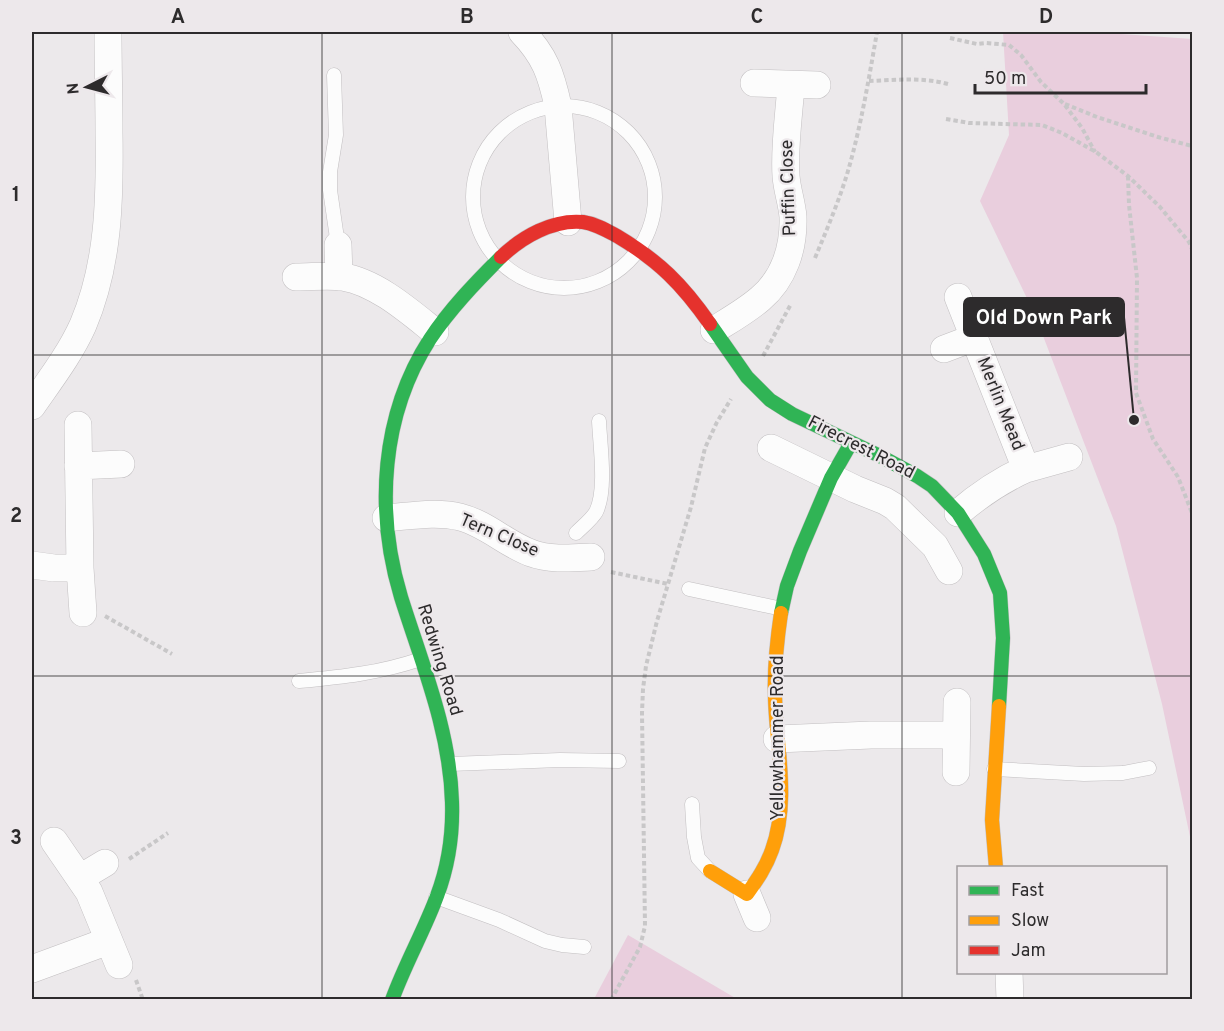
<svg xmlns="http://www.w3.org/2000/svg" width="1224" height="1031" viewBox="0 0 1224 1031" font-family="Overpass,sans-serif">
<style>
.green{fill:#e9cedd}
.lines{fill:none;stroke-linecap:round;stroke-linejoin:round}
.lane-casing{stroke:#c2bfc1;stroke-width:15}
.street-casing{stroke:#c2bfc1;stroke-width:28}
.fast-casing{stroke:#c2bfc1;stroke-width:15}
.slow-casing{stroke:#c2bfc1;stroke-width:15}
.jam-casing{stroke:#c2bfc1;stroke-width:15}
.path{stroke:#c8c7c8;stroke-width:4;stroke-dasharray:4.5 3;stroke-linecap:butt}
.lane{stroke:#fcfcfc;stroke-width:14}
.street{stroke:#fcfcfc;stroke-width:27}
.fast{stroke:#30b455;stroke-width:14}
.slow{stroke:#ff9f0a;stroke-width:14}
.jam{stroke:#e5322d;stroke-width:14}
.grid{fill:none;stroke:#2d2b2c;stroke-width:1.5;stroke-opacity:0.55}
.labels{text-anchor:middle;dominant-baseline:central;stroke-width:4.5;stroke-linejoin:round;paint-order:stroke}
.street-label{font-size:18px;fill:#2d2b2c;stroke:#ede8eb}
.leader{fill:none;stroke:#2d2b2c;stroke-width:2}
.callout-dot{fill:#2d2b2c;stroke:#ede8eb;stroke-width:2}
.callout{fill:#2d2b2c;stroke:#2d2b2c;stroke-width:2}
.callout-label{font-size:20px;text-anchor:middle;font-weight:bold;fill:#fff}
.neatline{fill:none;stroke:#2d2b2c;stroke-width:2}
.grid-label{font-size:20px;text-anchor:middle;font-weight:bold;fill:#2d2b2c}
</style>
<rect width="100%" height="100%" fill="#ece9eb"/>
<path class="green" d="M1003,32H1093L1192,39V846L1162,704L1116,526L1035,315L980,201L1009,135Z
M628,935L737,999H594Z"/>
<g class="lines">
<g class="lane-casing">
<path id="lane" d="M334,75L336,135L330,172V190L338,245
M473 197a91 91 0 1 1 182 0a91 91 0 1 1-182 0Z
M576,533C583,526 591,520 596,512C607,490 600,445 599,421
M689,589L782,609
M299,681C342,677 380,673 421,659
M450,764L560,760L619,761
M994,769L1084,774L1123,773L1149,768
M692,804L694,837L698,858L710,871
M436,897L499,920L545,941L562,945L584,947"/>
</g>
<g class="street-casing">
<path id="street" d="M522,32C545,56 551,74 558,106L568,222
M754,83L817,85
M338,245L339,277
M296,277C312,277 328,275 343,277C376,282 410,312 435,332
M958,297L1026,469C1001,480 979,495 958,513
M714,330C730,320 746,311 760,299C784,279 794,248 793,217C792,203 787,190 786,176C784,146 789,115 791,85
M944,349L973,338
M32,406C50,380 70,354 83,325C109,264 110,198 109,132C109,98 108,65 108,32
M78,425L80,568L83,613
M771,448L855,489L885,501L895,507L935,546L949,571
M78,466L121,464
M1026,469L1069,457
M386,518C411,516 436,511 460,517C487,524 506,544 531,553C549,560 572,558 591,557
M32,565L54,568H80
M777,739L871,735H956
M956,772L957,702
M54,841L89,892L119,965
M80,878L105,863
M747,894L757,918
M32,969L108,941
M1009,972L1010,1000"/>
</g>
<g class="fast-casing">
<path id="fast" d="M710,324L747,377L770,400L792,414L880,456L917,476L932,486L958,513L984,554L1000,593L1003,638L999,706
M781,613L787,586L800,551L831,478L851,443
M392,1000C405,964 424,931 437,896C448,867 453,833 452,802C450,730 422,664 401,597C375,511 381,415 430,339C450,309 475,283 501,257"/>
</g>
<g class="slow-casing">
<path id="slow" d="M996,868L992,820L999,706
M710,871L747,894C757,880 766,867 772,850C790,801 776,746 775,696C774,668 777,640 781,613"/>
</g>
<g class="jam-casing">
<path id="jam" d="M501,257C522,237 553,219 583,222C596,224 606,230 617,236C659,261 682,284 710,324"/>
</g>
<path class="path" d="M950,38L977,44L986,43L1009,45L1021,55L1041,82L1064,104L1082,128L1095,152
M869,81C896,80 922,77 948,84
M1065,104L1097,117L1158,137L1192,146
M946,119L969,123L1042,125L1062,133L1096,152L1128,176L1160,207L1189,242L1192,249
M1128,176L1129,205L1137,278L1136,393L1153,439L1178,477L1192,513
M815,258C827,229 839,201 848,171C861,126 869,78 877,32
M763,356L791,304
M611,572L668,584
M105,616L172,654
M129,859L168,833
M136,980L143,1000
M611,1000L640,947L645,926L642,713L643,689L646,666L657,621L691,507L705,448L717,422L731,399"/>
<use href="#lane" class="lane"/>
<use href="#street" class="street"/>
<use href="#fast" class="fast"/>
<use href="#slow" class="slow"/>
<use href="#jam" class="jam"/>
</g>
<path class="grid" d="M322,32V1000M612,32V1000M902,32V1000M32,355H1192M32,676H1192"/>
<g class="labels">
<g class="street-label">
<text transform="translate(789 188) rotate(-92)">Puffin Close</text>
<text transform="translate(1000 404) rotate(68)">Merlin Mead</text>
<text transform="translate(861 448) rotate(27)">Firecrest Road</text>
<text transform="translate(499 536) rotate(23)">Tern Close</text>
<text transform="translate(439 660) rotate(73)">Redwing Road</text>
<text transform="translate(778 738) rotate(-90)">Yellowhammer Road</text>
</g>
</g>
<path class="leader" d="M1134 420L1124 317"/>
<circle class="callout-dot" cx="1134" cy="420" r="6"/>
<rect class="callout" x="964" y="298" width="160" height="38" rx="6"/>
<g class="callout-label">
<text x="1044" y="324">Old Down Park</text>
</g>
<rect width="1224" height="1031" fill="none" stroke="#ede8eb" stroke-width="66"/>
<rect x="957" y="866" width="210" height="108" fill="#ede8eb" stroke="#a09c9f" stroke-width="1.5"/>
<rect x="969" y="886" width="30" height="9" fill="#30b455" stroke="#a09c9f" stroke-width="1.5"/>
<text x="1011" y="896" font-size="18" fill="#2d2b2c">Fast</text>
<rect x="969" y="916" width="30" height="9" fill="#ff9f0a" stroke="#a09c9f" stroke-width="1.5"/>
<text x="1011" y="926" font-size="18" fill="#2d2b2c">Slow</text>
<rect x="969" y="946" width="30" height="9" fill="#e5322d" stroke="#a09c9f" stroke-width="1.5"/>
<text x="1011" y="956" font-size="18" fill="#2d2b2c">Jam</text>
<g transform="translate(87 87) rotate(264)" stroke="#ede8eb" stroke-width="4.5" paint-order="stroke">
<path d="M0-4.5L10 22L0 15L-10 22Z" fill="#2d2b2c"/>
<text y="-9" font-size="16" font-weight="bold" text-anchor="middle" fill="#2d2b2c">N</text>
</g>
<path d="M975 84v9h171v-9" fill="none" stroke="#2d2b2c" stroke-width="3"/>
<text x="984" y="84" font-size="18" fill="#2d2b2c" stroke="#ede8eb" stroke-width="4.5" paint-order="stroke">50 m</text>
<rect x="33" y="33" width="1158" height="965" class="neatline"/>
<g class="grid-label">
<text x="178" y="23">A</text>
<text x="467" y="23">B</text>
<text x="757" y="23">C</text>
<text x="1046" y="23">D</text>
<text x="16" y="201">1</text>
<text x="16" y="522">2</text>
<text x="16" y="844">3</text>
</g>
</svg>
